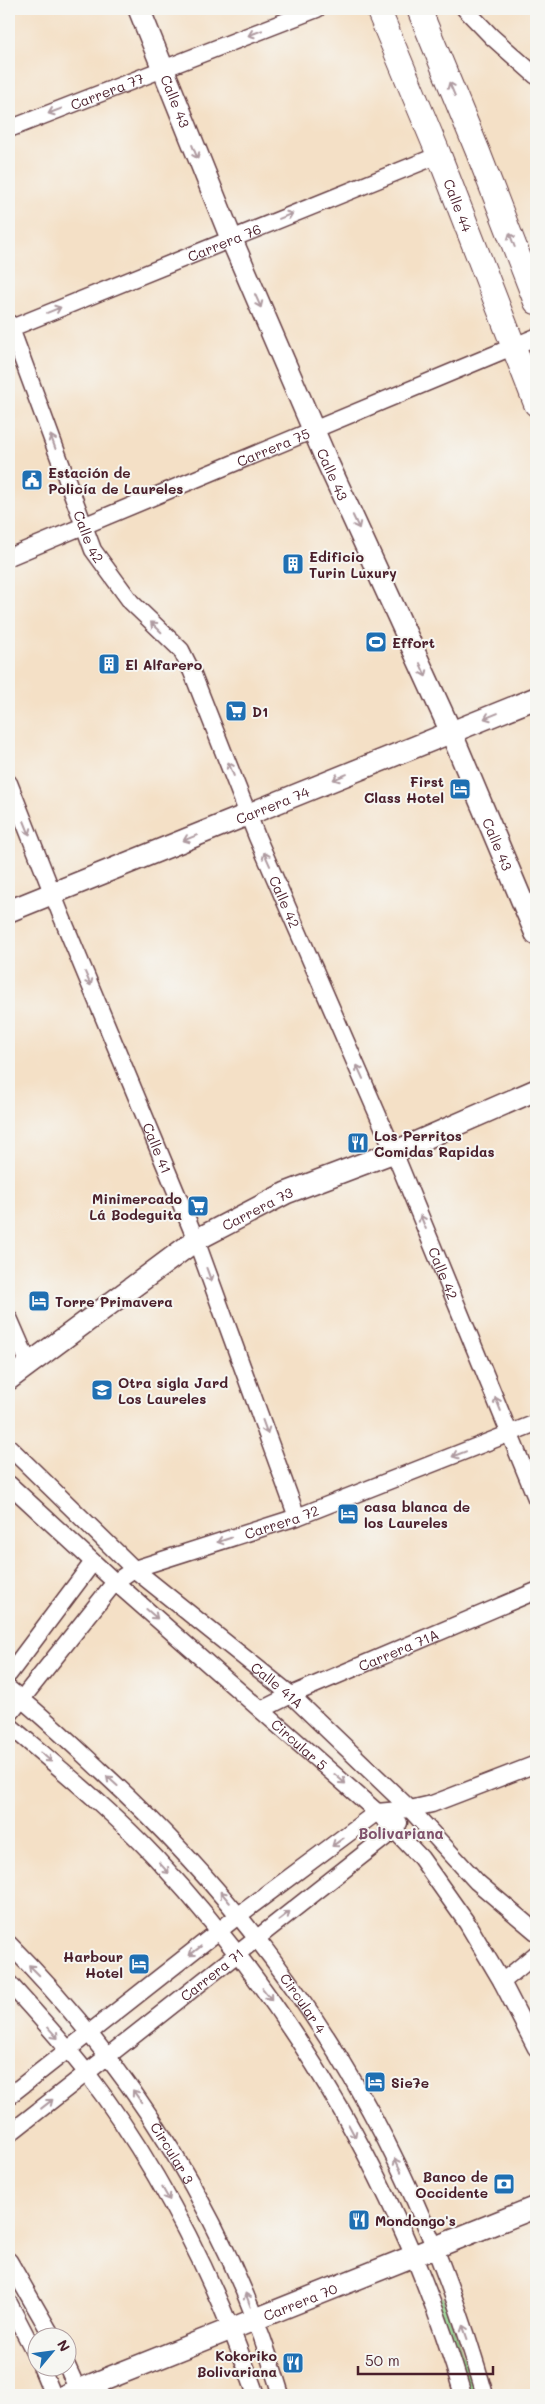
<svg xmlns="http://www.w3.org/2000/svg" width="545" height="2404" viewBox="0 0 545 2404" font-family="Mali,sans-serif">
<style>
.park{fill:url(#park-dots);stroke:#707d60}
.lines{fill:none;stroke-linecap:round;stroke-linejoin:round}
.minor-casing{stroke:#643c42;stroke-width:19}
.tertiary-casing{stroke:#643c42;stroke-width:24}
.secondary-casing{stroke:#643c42;stroke-width:26}
.minor{stroke:#fff;stroke-width:16}
.tertiary{stroke:#fff;stroke-width:21}
.secondary{stroke:#fff;stroke-width:24}
.oneway{stroke:#ae9aa0}
.labels{text-anchor:middle;dominant-baseline:central;stroke-width:4;stroke-linejoin:round;paint-order:stroke}
.street-label{font-size:14px;fill:#4a1f2b;stroke:#f6f6f2}
.poi-label{font-size:14px;font-weight:bold;fill:#4a1f2b;stroke:#f6f6f2;text-anchor:start}
.neighbourhood-label{font-size:15px;font-weight:bold;fill:#7f516b;stroke:#f6f6f2}
</style>
<defs>
<pattern id="park-dots" width="8" height="8" patternUnits="userSpaceOnUse" patternTransform="scale(1.25)"><rect width="8" height="8" fill="#96db95"/><path d="M2 2h.1M6 6h.1" fill="none" stroke="#83bc81" stroke-width="1.8" stroke-linecap="round"/></pattern>
</defs>
<rect width="100%" height="100%" fill="#f6f6f2"/>
<filter id="ink" filterUnits="userSpaceOnUse"><feTurbulence type="fractalNoise" baseFrequency=".02" numOctaves="2"/><feDisplacementMap in="SourceGraphic" scale="10" xChannelSelector="R" yChannelSelector="G"/><feConvolveMatrix kernelMatrix="1 2 1 2 8 2 1 2 1" color-interpolation-filters="sRGB"/></filter>
<filter id="wash" filterUnits="userSpaceOnUse"><feTurbulence type="fractalNoise" baseFrequency=".0096" numOctaves="4" result="noise"/><feDisplacementMap in="SourceGraphic" scale="20" xChannelSelector="R" yChannelSelector="G"/><feGaussianBlur stdDeviation="1.12" result="paint"/><feColorMatrix in="noise" values="0 0 0 0 0 0 0 0 0 0 0 0 0 0 0 0 0 1.4 0 .05"/><feComposite in="paint" operator="in"/></filter>
<g filter="url(#wash)">
<rect width="100%" height="100%" fill="#f4e0c6"/>
<path class="park" d="M443,2297L477,2395H466L435,2299Z"/>
</g>
<g filter="url(#ink)">
<g class="lines">
<g class="minor-casing">
<g id="minor">
<path d="M465,9L492,37L536,76"/>
<path id="s1" d="M9,129L317,9"/>
<path id="s2" d="M9,323L93,550L131,602L181,650L192,672L257,837L394,1152L536,1498"/>
<path id="s3" d="M9,329L439,155"/>
<path id="s4" d="M9,557L536,337"/>
<path id="s5" d="M9,783L61,915L196,1240L297,1517"/>
<path d="M9,1318L29,1364"/>
<path id="s6" d="M9,1447L134,1569L291,1695L410,1809L477,1882L536,1932"/>
<path id="s7" d="M9,1484L115,1582L377,1812L421,1858L467,1923L502,1982L536,2048"/>
<path d="M9,1674L93,1562"/>
<path id="s8" d="M9,1689C41,1714 70,1742 100,1770C291,1945 414,2145 485,2395"/>
<path id="s9" d="M261,1710L291,1695L536,1591"/>
<path id="s10" d="M9,1715L115,1582L134,1569L297,1517L536,1423"/>
<path d="M9,1725C59,1768 111,1810 156,1858C297,2010 405,2196 463,2395"/>
<path id="s11" d="M9,1944C135,2071 230,2223 281,2395"/>
<path d="M502,1982L536,1954"/>
<path d="M9,1983C35,2012 62,2041 86,2072C161,2170 215,2279 256,2395"/>
<path d="M9,2096L239,1915L377,1812L410,1809L432,1804L536,1764"/>
<path id="s12" d="M9,2134L393,1831L399,1823"/>
<path d="M9,2261L52,2336"/>
<path d="M9,2303L38,2359"/>
<path d="M41,2366L53,2395"/>
<path d="M67,2366L80,2395"/>
</g>
</g>
<g class="tertiary-casing">
<g id="tertiary">
<path id="s13" d="M139,9L231,238L326,459L451,732L536,934"/>
<path id="s14" d="M9,911L536,698"/>
<path id="s15" d="M9,1379L196,1240L286,1193L394,1152L536,1090"/>
<path id="s16" d="M66,2395L536,2207"/>
</g>
</g>
<g class="secondary-casing">
<g id="secondary">
<path id="s17" d="M378,9L439,155L536,404"/>
<path d="M419,9L478,152L536,302"/>
</g>
</g>
<use href="#minor" class="minor"/>
<use href="#tertiary" class="tertiary"/>
<use href="#secondary" class="secondary"/>
</g>
<defs><path id="oneway-shaft" d="M-6 0H5M1.5-3L5.5 0L1.5 3" fill="none" stroke-width="1.6" stroke-linecap="round" stroke-linejoin="round" transform="scale(1.25)"/></defs>
<g class="oneway">
<use href="#oneway-shaft" transform="translate(255 33) rotate(159)"/>
<use href="#oneway-shaft" transform="translate(452 89) rotate(-113)"/>
<use href="#oneway-shaft" transform="translate(55 111) rotate(159)"/>
<use href="#oneway-shaft" transform="translate(195 152) rotate(68)"/>
<use href="#oneway-shaft" transform="translate(286 216) rotate(-22)"/>
<use href="#oneway-shaft" transform="translate(512 240) rotate(-111)"/>
<use href="#oneway-shaft" transform="translate(258 301) rotate(66)"/>
<use href="#oneway-shaft" transform="translate(54 310) rotate(-22)"/>
<use href="#oneway-shaft" transform="translate(53 442) rotate(-110)"/>
<use href="#oneway-shaft" transform="translate(356 522) rotate(65)"/>
<use href="#oneway-shaft" transform="translate(156 627) rotate(-136)"/>
<use href="#oneway-shaft" transform="translate(423 670) rotate(66)"/>
<use href="#oneway-shaft" transform="translate(491 716) rotate(158)"/>
<use href="#oneway-shaft" transform="translate(231 769) rotate(-112)"/>
<use href="#oneway-shaft" transform="translate(340 777) rotate(158)"/>
<use href="#oneway-shaft" transform="translate(27 828) rotate(68)"/>
<use href="#oneway-shaft" transform="translate(190 838) rotate(158)"/>
<use href="#oneway-shaft" transform="translate(267 859) rotate(-114)"/>
<use href="#oneway-shaft" transform="translate(88 979) rotate(67)"/>
<use href="#oneway-shaft" transform="translate(360 1072) rotate(-114)"/>
<use href="#oneway-shaft" transform="translate(423 1222) rotate(-112)"/>
<use href="#oneway-shaft" transform="translate(209 1275) rotate(70)"/>
<use href="#oneway-shaft" transform="translate(498 1404) rotate(-112)"/>
<use href="#oneway-shaft" transform="translate(265 1427) rotate(70)"/>
<use href="#oneway-shaft" transform="translate(459 1454) rotate(159)"/>
<use href="#oneway-shaft" transform="translate(224 1540) rotate(162)"/>
<use href="#oneway-shaft" transform="translate(152 1614) rotate(41)"/>
<use href="#oneway-shaft" transform="translate(46 1757) rotate(41)"/>
<use href="#oneway-shaft" transform="translate(340 1779) rotate(41)"/>
<use href="#oneway-shaft" transform="translate(112 1781) rotate(-138)"/>
<use href="#oneway-shaft" transform="translate(338 1842) rotate(144)"/>
<use href="#oneway-shaft" transform="translate(164 1868) rotate(48)"/>
<use href="#oneway-shaft" transform="translate(225 1897) rotate(-130)"/>
<use href="#oneway-shaft" transform="translate(284 1916) rotate(-38)"/>
<use href="#oneway-shaft" transform="translate(195 1951) rotate(142)"/>
<use href="#oneway-shaft" transform="translate(34 1970) rotate(-135)"/>
<use href="#oneway-shaft" transform="translate(267 1994) rotate(51)"/>
<use href="#oneway-shaft" transform="translate(53 2033) rotate(48)"/>
<use href="#oneway-shaft" transform="translate(137 2096) rotate(-125)"/>
<use href="#oneway-shaft" transform="translate(47 2104) rotate(-38)"/>
<use href="#oneway-shaft" transform="translate(352 2131) rotate(62)"/>
<use href="#oneway-shaft" transform="translate(398 2165) rotate(-115)"/>
<use href="#oneway-shaft" transform="translate(166 2194) rotate(60)"/>
<use href="#oneway-shaft" transform="translate(248 2300) rotate(-111)"/>
<use href="#oneway-shaft" transform="translate(465 2332) rotate(-109)"/>
</g>
</g>
<defs>
<g id="civic-square" transform="scale(1.125)"><rect x="-9" y="-9" width="18" height="18" rx="4" fill="#1f6fb2" stroke="#f6f6f2"/><path d="M-.6-6.5H3V-4.5H.6V-3L4-1V1h2V6H-6V1h2V-1L-.6-3ZM-1.2 2.5V6h2.4V2.5Z" fill="#fff"/></g>
<g id="building-square" transform="scale(1.125)"><rect x="-9" y="-9" width="18" height="18" rx="4" fill="#1f6fb2" stroke="#f6f6f2"/><path d="M-4-6H4V6H1V3H-1V6H-4ZM-2.5-4.3h1.7v1.8h-1.7ZM.8-4.3h1.7v1.8H.8ZM-2.5-1h1.7V.8h-1.7ZM.8-1h1.7V.8H.8Z" fill="#fff"/></g>
<g id="stadium-square" transform="scale(1.125)"><rect x="-9" y="-9" width="18" height="18" rx="4" fill="#1f6fb2" stroke="#f6f6f2"/><path d="M0-5a6.5 5 0 1 0 0 10a6.5 5 0 1 0 0-10ZM-3.5-1.8h7v3.6h-7Z" fill="#fff"/></g>
<g id="supermarket-square" transform="scale(1.125)"><rect x="-9" y="-9" width="18" height="18" rx="4" fill="#1f6fb2" stroke="#f6f6f2"/><path d="M-6-5.5h2.5l.6 2H6L4.5 2H-2.5L-4.4-4H-6ZM-1.5 3.2a1.3 1.3 0 1 0 .1 0ZM3 3.2a1.3 1.3 0 1 0 .1 0Z" fill="#fff"/></g>
<g id="hotel-square" transform="scale(1.125)"><rect x="-9" y="-9" width="18" height="18" rx="4" fill="#1f6fb2" stroke="#f6f6f2"/><path d="M-6-4.5h1.5V1H6V5H4.5V3h-9V5H-6ZM-4 0a1.8 1.8 0 1 1 3.6 0ZM.5 0V-2.5h3Q6-2.5 6 0Z" fill="#fff"/></g>
<g id="restaurant-square" transform="scale(1.125)"><rect x="-9" y="-9" width="18" height="18" rx="4" fill="#1f6fb2" stroke="#f6f6f2"/><path d="M-5-6h1v4h1v-4h1v4h1v-4h1v5L-1.5 .5V6h-2V.5L-5-1ZM5-6V6H3V1.5H1.5Q1.5-4 5-6Z" fill="#fff"/></g>
<g id="school-square" transform="scale(1.125)"><rect x="-9" y="-9" width="18" height="18" rx="4" fill="#1f6fb2" stroke="#f6f6f2"/><path d="M0-5L7-2L0 1L-7-2ZM-4 1L0 2.5L4 1V4Q0 6-4 4Z" fill="#fff"/></g>
<g id="bank-square" transform="scale(1.125)"><rect x="-9" y="-9" width="18" height="18" rx="4" fill="#1f6fb2" stroke="#f6f6f2"/><path d="M-6-4H6V4H-6ZM0-2.3a2.3 2.3 0 1 0 0 4.6a2.3 2.3 0 1 0 0-4.6Z" fill="#fff"/></g>
</defs>
<g fill-rule="evenodd">
<use href="#civic-square" x="32" y="480"/>
<use href="#building-square" x="293" y="564"/>
<use href="#stadium-square" x="376" y="642"/>
<use href="#building-square" x="109" y="664"/>
<use href="#supermarket-square" x="236" y="711"/>
<use href="#hotel-square" x="460" y="789"/>
<use href="#restaurant-square" x="358" y="1143"/>
<use href="#supermarket-square" x="198" y="1206"/>
<use href="#hotel-square" x="39" y="1301"/>
<use href="#school-square" x="102" y="1390"/>
<use href="#hotel-square" x="348" y="1514"/>
<use href="#hotel-square" x="139" y="1964"/>
<use href="#hotel-square" x="375" y="2082"/>
<use href="#bank-square" x="504" y="2184"/>
<use href="#restaurant-square" x="359" y="2220"/>
<use href="#restaurant-square" x="293" y="2363"/>
</g>
<g class="labels">
<g class="street-label">
<text stroke="none"><textPath href="#s1" startOffset="105">Carrera 77</textPath></text>
<text stroke="none"><textPath href="#s13" startOffset="99">Calle 43</textPath></text>
<text stroke="none"><textPath href="#s17" startOffset="212">Calle 44</textPath></text>
<text stroke="none"><textPath href="#s3" startOffset="232">Carrera 76</textPath></text>
<text stroke="none"><textPath href="#s4" startOffset="286">Carrera 75</textPath></text>
<text stroke="none"><textPath href="#s13" startOffset="504">Calle 43</textPath></text>
<text stroke="none"><textPath href="#s2" startOffset="228">Calle 42</textPath></text>
<text stroke="none"><textPath href="#s14" startOffset="284">Carrera 74</textPath></text>
<text stroke="none"><textPath href="#s13" startOffset="909">Calle 43</textPath></text>
<text stroke="none"><textPath href="#s2" startOffset="648">Calle 42</textPath></text>
<text stroke="none"><textPath href="#s5" startOffset="394">Calle 41</textPath></text>
<text stroke="none"><textPath href="#s15" startOffset="302">Carrera 73</textPath></text>
<text stroke="none"><textPath href="#s2" startOffset="1052">Calle 42</textPath></text>
<text stroke="none"><textPath href="#s10" startOffset="348">Carrera 72</textPath></text>
<text stroke="none"><textPath href="#s9" startOffset="150">Carrera 71A</textPath></text>
<text stroke="none"><textPath href="#s6" startOffset="359">Calle 41A</textPath></text>
<text stroke="none"><textPath href="#s7" startOffset="390">Circular 5</textPath></text>
<text stroke="none"><textPath href="#s12" startOffset="258">Carrera 71</textPath></text>
<text stroke="none"><textPath href="#s8" startOffset="432">Circular 4</textPath></text>
<text stroke="none"><textPath href="#s11" startOffset="266">Circular 3</textPath></text>
<text stroke="none"><textPath href="#s16" startOffset="252">Carrera 70</textPath></text>
</g>
<g class="poi-label">
<text x="48" y="472">Estación de<tspan x="48" dy="16">Policía de Laureles</tspan></text>
<text x="309" y="556">Edificio<tspan x="309" dy="16">Turin Luxury</tspan></text>
<text x="392" y="642">Effort</text>
<text x="125" y="664">El Alfarero</text>
<text x="252" y="711">D1</text>
<text x="444" y="781" text-anchor="end">First<tspan x="444" dy="16">Class Hotel</tspan></text>
<text x="374" y="1135">Los Perritos<tspan x="374" dy="16">Comidas Rapidas</tspan></text>
<text x="182" y="1198" text-anchor="end">Minimercado<tspan x="182" dy="16">Lá Bodeguita</tspan></text>
<text x="55" y="1301">Torre Primavera</text>
<text x="118" y="1382">Otra sigla Jard<tspan x="118" dy="16">Los Laureles</tspan></text>
<text x="364" y="1506">casa blanca de<tspan x="364" dy="16">los Laureles</tspan></text>
<text x="123" y="1956" text-anchor="end">Harbour<tspan x="123" dy="16">Hotel</tspan></text>
<text x="391" y="2082">Sie7e</text>
<text x="488" y="2176" text-anchor="end">Banco de<tspan x="488" dy="16">Occidente</tspan></text>
<text x="375" y="2220">Mondongo's</text>
<text x="277" y="2355" text-anchor="end">Kokoriko<tspan x="277" dy="16">Bolivariana</tspan></text>
</g>
<g class="neighbourhood-label">
<text x="401" y="1833">Bolivariana</text>
</g>
</g>
<rect width="545" height="2404" fill="none" stroke="#f6f6f2" stroke-width="30"/>
<g transform="translate(52 2352) rotate(61)"><circle r="24" fill="#f6f6f2" stroke="#b1a0a2"/>
<path d="M0-4L9 19L0 12L-9 19Z" fill="#1f6fb2"/>
<text y="-8" font-size="14" font-weight="bold" text-anchor="middle" fill="#4a1f2b">N</text>
</g>
<path d="M358 2366v8h135v-8" fill="none" stroke="#4a1f2b" stroke-width="2.5"/>
<text x="365" y="2366" font-size="15" fill="#4a1f2b" stroke="#f6f6f2" stroke-width="4" paint-order="stroke">50 m</text>
</svg>
